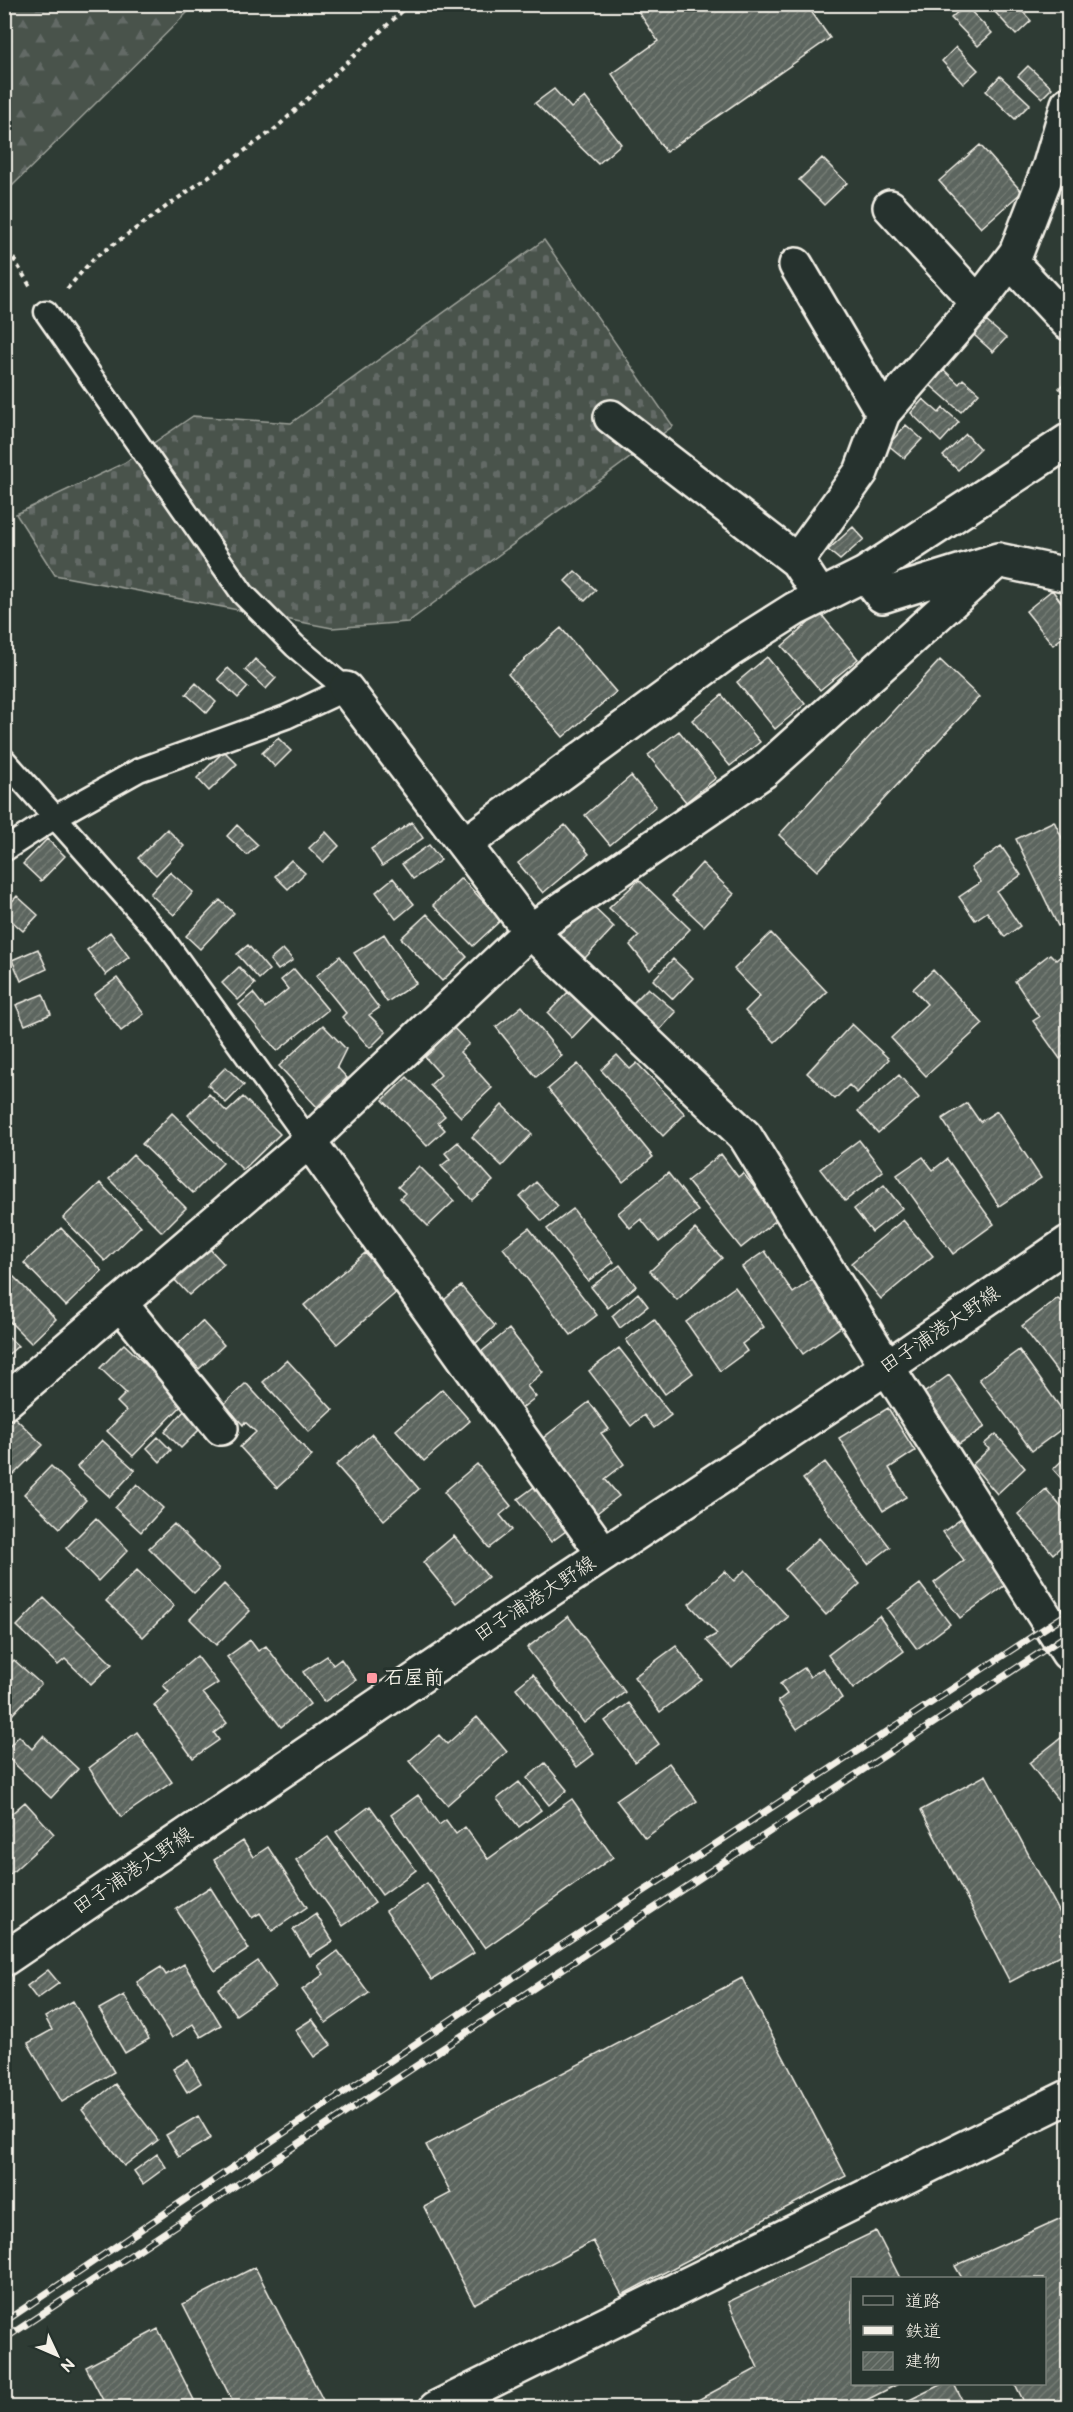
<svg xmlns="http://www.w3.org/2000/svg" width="1073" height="2412" viewBox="0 0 1073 2412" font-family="'Balsamiq Sans','Klee One',sans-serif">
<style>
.forest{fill:url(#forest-firs);stroke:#9ea29a;stroke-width:1.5}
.cemetery{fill:url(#cemetery-stones);stroke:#9ea29a;stroke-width:1.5}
.building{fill:url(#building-hatch);stroke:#f4f1e8;stroke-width:1.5}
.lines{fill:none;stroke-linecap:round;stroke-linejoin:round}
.service-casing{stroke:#f4f1e8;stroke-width:27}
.minor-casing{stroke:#f4f1e8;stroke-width:38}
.secondary-casing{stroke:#f4f1e8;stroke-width:38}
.path{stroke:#f4f1e8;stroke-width:4;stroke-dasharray:4.5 4.5;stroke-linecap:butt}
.service{stroke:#26332d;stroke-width:22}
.minor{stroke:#26332d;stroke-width:33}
.secondary{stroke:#26332d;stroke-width:33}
.rail-casing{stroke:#f4f1e8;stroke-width:7}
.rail{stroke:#26332d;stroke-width:4.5;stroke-dasharray:14;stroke-linecap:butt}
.poi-dot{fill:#ff9aa2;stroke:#26332d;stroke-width:2}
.labels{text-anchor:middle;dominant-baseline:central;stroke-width:6;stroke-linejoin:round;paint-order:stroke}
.street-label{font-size:20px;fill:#f4f1e8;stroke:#26332d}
.poi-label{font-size:20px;font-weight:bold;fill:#f4f1e8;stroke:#26332d;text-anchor:start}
</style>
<defs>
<pattern id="forest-firs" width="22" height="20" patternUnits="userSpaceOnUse" patternTransform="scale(1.5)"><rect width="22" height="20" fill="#48524c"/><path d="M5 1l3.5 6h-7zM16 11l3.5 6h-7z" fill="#636b66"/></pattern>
<pattern id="cemetery-stones" width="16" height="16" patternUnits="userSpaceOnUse" patternTransform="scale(1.5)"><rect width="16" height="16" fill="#48524c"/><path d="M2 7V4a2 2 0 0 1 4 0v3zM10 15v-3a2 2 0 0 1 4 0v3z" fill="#636b66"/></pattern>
<pattern id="building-hatch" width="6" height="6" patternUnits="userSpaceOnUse" patternTransform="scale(1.5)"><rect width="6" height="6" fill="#5c655e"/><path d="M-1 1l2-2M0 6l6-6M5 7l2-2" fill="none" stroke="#747c75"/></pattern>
</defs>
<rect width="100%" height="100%" fill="#2e3b34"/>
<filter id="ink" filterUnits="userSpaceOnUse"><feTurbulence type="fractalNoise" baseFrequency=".0167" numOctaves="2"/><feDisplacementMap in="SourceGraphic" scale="12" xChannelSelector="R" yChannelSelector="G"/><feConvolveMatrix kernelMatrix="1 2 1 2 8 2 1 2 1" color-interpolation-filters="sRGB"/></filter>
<g filter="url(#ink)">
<path class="forest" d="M5,4H195V5L5,193Z"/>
<path class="cemetery" d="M544,240L673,426L408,622L332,628L55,575L16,514L124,463L193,416L291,423Z"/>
<path class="building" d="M648,4H806L830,38L666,152L612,74L658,41L638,11Z
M1003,4H1016L1031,21L1016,35L995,12Z
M965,5L992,33L978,46L951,18Z
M956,47L978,70L963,84L942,61Z
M1028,66L1052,88L1042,98L1018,76Z
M1000,76L1030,104L1015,119L986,91Z
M554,89L571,108L585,97L621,144L598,164L535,103Z
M980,145L1022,192L981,228L939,181Z
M822,158L847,183L824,205L799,180Z
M986,321L1006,338L993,352L974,335Z
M944,370L959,384L963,379L979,393L961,412L930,385Z
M1068,379V398L1059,388Z
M923,399L939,413L943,408L959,422L941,442L911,413Z
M906,425L922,439L904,458L888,445Z
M966,434L980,449L958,470L943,456Z
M853,527L864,539L840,560L828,550Z
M575,571L596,590L585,601L565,581Z
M1052,590L1068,611V633L1053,645L1026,611Z
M820,613L858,659L820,690L782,646Z
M561,628L616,692L563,737L508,674Z
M767,657L805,704L775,729L737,682Z
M255,659L276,678L266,689L245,670Z
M940,660L979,697L817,871L779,835Z
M228,668L248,687L238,698L218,679Z
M196,683L216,702L207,713L186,694Z
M722,695L760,742L730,766L692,720Z
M679,731L716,778L686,802L648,755Z
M278,738L291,751L275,767L262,753Z
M224,751L237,764L209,791L197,778Z
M631,776L656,806L610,845L585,815Z
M1054,821L1068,851V928L1066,923L1058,926L1016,839Z
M412,822L423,838L382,866L371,849Z
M237,825L258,845L247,855L227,836Z
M565,825L589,854L543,893L518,863Z
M167,829L184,846L156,875L138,858Z
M326,832L339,846L323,862L309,848Z
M47,839L65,856L41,881L23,864Z
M429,845L441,860L413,879L402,864Z
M1001,846L1021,875L997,892L1020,926L1005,937L987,912L975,920L959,897L981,882L971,868Z
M291,860L305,873L288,889L275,876Z
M702,863L734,894L704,926L672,896Z
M170,872L193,892L174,915L150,894Z
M393,878L414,904L396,919L376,892Z
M461,878L501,920L473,946L433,905Z
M639,880L690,929L650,970L630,945L639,936L609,908Z
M17,896L38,915L23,931L4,914V910Z
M220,900L234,913L200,949L186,936Z
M588,902L614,927L585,958L559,934Z
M427,914L467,957L442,981L401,938Z
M110,932L129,957L106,975L87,950Z
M771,933L827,992L775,1042L745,1011L760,996L734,969Z
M384,934L416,983L387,1002L354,953Z
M248,945L269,970L259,979L237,954Z
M38,949L47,969L21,981L12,960Z
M283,949L293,960L278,970L270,960Z
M1068,950V1052L1060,1059L1033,1021L1039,1017L1015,981L1050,954L1056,960Z
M340,956L379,1008L369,1015L386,1032L370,1048L342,1017L346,1013L316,976Z
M673,959L693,978L673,999L653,980Z
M239,967L255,984L238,1000L222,983Z
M294,969L328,1010L277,1051L239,1005L253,993L265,1008L288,989L281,980Z
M933,970L983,1024L926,1076L891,1038L927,1004L913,989Z
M117,978L144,1014L121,1031L94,995Z
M648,988L676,1012L656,1034L629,1007Z
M568,992L593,1016L572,1038L548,1013Z
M43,994L51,1014L25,1025L16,1005Z
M522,1006L562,1056L536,1077L496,1027Z
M450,1024L469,1044L460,1052L492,1088L461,1117L430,1085L441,1075L425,1057L434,1049L428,1043Z
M852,1024L889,1059L857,1093L849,1085L835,1099L807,1073Z
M323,1025L346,1049L337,1067L347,1078L317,1107L279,1066Z
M617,1055L630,1069L637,1063L685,1114L663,1136L601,1070Z
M578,1064L653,1157L623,1182L548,1089Z
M226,1067L244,1085L226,1103L208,1085Z
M899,1075L919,1098L878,1133L858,1111Z
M407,1077L445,1116L438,1122L445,1130L427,1146L383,1100Z
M209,1094L227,1112L243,1097L280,1134L243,1170L188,1115Z
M967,1103L980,1122L997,1111L1041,1178L999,1206L942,1119Z
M502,1105L532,1134L502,1166L472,1137Z
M172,1113L223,1163L193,1193L142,1144Z
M859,1140L883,1171L845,1201L820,1169Z
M458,1142L493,1181L472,1200L441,1166L450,1159L445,1153Z
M721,1154L738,1177L743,1173L779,1218L741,1248L687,1181Z
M133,1155L186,1208L162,1232L109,1179Z
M923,1157L933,1170L947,1159L994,1224L953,1254L897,1175Z
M419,1166L454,1201L428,1226L400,1198L405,1193L398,1187Z
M668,1173L698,1211L659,1242L641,1219L630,1228L618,1213Z
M536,1182L558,1206L542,1221L520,1197Z
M100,1183L141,1226L105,1261L63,1218Z
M884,1185L902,1208L872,1232L854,1209Z
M573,1209L614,1262L588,1281L547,1229Z
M903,1220L933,1256L881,1299L851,1263Z
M61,1228L102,1271L66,1306L24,1263Z
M529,1228L597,1315L571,1335L503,1248Z
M695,1229L722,1258L677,1300L650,1271Z
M207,1246L224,1264L189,1295L173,1278Z
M765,1251L793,1293L814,1278L846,1323L803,1354L742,1267Z
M365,1253L398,1291L337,1344L304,1305Z
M620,1265L636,1286L608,1308L591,1287Z
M12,1275L56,1319L31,1343L4,1316V1283Z
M461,1286L495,1326L474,1345L439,1304Z
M735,1287L764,1327L742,1344L747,1351L720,1371L686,1322Z
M638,1293L648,1306L620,1328L612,1316Z
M1058,1298L1068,1312V1386L1022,1326Z
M654,1319L693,1373L665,1394L626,1340Z
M202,1321L224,1345L199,1369L177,1345Z
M509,1329L543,1372L527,1386L536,1397L518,1411L475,1357Z
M4,1333L18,1346L4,1358Z
M124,1344L185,1402L133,1456L107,1431L126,1411L117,1402L126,1393L100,1368Z
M619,1348L671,1415L654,1428L644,1415L631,1426L589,1371Z
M1019,1350L1068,1418V1424L1032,1451L979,1379Z
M287,1360L333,1410L309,1432L263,1382Z
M949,1375L985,1427L959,1444L924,1393Z
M246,1383L312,1456L277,1488L240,1447L256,1432L245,1422L243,1425L224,1404Z
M442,1389L470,1421L424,1461L396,1430Z
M589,1402L609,1429L601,1433L624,1464L605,1479L619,1496L593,1516L538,1442Z
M888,1408L915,1451L889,1468L906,1497L883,1511L839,1438Z
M184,1411L201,1428L181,1448L165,1432Z
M10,1413L43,1445L13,1475L4,1467V1418Z
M372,1434L419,1489L384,1520L336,1465Z
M996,1434L1025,1468L997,1494L972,1465L989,1449L984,1444Z
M158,1437L171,1450L160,1462L147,1448Z
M102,1440L135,1470L110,1497L77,1467Z
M1068,1455V1486L1053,1469Z
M825,1462L890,1547L868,1564L803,1479Z
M477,1464L511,1506L500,1515L512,1530L489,1548L444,1492Z
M51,1466L86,1500L60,1528L24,1494Z
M137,1484L163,1508L141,1532L115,1508Z
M538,1484L570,1528L551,1542L518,1499Z
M1046,1489L1068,1515V1540L1053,1554L1018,1514Z
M96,1518L128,1550L98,1581L66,1548Z
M961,1519L1008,1583L960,1618L934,1583L964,1560L943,1532Z
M174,1524L219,1569L194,1593L149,1548Z
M454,1536L488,1577L456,1603L423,1562Z
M819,1538L860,1584L826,1615L785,1569Z
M137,1570L174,1606L143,1637L106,1601Z
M745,1570L788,1617L732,1668L706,1640L717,1634L689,1604L725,1571L734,1581Z
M224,1584L250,1611L216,1645L190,1619Z
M920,1584L950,1624L917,1649L887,1609Z
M44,1598L112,1664L91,1684L65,1659L58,1665L17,1626Z
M568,1616L625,1692L584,1723L527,1648Z
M879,1616L904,1651L853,1689L828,1655Z
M250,1640L258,1651L266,1646L310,1704L281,1727L227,1657Z
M676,1646L702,1680L660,1712L634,1677Z
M197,1656L218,1683L203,1693L227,1723L214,1733L219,1740L193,1758L154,1705L169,1692L163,1685Z
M327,1656L333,1665L341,1659L356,1680L324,1702L303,1672Z
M14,1660L41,1684L10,1717L4,1712V1670Z
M804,1668L810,1677L823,1668L842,1698L797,1729L778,1701L787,1694L780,1684Z
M533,1674L594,1754L577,1767L516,1688Z
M629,1703L659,1744L635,1762L605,1721Z
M477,1717L507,1752L447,1805L409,1761L439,1735L447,1744Z
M137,1732L172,1782L121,1817L89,1768Z
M19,1736L32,1749L43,1736L78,1769L51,1798L4,1754V1752Z
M1062,1737L1068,1745V1792L1058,1800L1029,1763Z
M545,1763L567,1790L549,1805L527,1778Z
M669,1763L697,1801L645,1838L616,1800Z
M986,1775L1068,1928V1951L1010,1982L921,1810Z
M519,1782L541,1810L519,1827L497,1799Z
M418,1795L439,1825L446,1820L456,1834L465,1827L488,1859L572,1799L613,1857L485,1948L391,1815Z
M25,1802L54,1834L7,1877L4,1874V1820Z
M370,1806L416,1870L382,1895L336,1832Z
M328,1837L375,1903L343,1926L296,1860Z
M243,1841L253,1857L268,1847L307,1907L272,1931L260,1913L252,1918L214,1860Z
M427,1883L474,1953L432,1980L386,1911Z
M210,1887L249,1949L215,1971L176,1909Z
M316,1914L333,1941L310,1956L293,1930Z
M338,1951L369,1993L326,2023L302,1990L324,1974L318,1966Z
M258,1961L276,1987L236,2015L218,1989Z
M184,1964L221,2025L201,2037L193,2024L172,2038L137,1982L161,1967L166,1975Z
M48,1970L59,1983L37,1999L27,1986Z
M742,1978L846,2176L622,2295L593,2241L474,2304L424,2207L451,2193L426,2145Z
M124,1995L149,2039L125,2053L99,2009Z
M73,2001L114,2072L62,2102L28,2043L52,2030L45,2017Z
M312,2019L331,2045L314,2057L295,2030Z
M188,2060L201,2083L187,2092L173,2069Z
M115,2084L158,2140L124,2166L82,2110Z
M198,2116L211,2138L179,2157L166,2135Z
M157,2154L166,2167L143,2184L134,2171Z
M1068,2215V2408H1027L1015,2384H1044V2278H962L955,2266Z
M876,2231L900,2278H852V2384H898L851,2408H683L758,2368L728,2302Z
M255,2267L327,2408H236L183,2304Z
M158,2329L198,2408H107L86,2367Z
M942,2384H954L966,2408H893Z"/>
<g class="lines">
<g class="service-casing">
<path id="service" d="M4,760L160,935L309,1141
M4,850L55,817L139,770L286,717L346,689L295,646L243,594L46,312"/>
</g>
<g class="minor-casing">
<path id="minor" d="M890,207L978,303
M1010,261L1068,323
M796,265L883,413
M611,417L797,561
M998,560L1068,575
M820,596L797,561L861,472L883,413L978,303L1016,253L1050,165L1068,104
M346,689L530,931L745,1136L887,1367L1068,1653
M465,844L730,650L795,609L865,574
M309,1141C408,1278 505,1417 604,1554
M120,1303L221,1428
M4,1403L309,1141L530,931L764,771L998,560L882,596L865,574L1068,441
M436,2408L1068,2097"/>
</g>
<g class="secondary-casing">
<path id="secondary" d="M4,1959L458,1651L887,1367L1068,1243"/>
</g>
<path class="path" d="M4,243L30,286
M67,289L93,259L275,129L410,4"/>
<use href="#service" class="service"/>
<use href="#minor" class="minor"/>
<use href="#secondary" class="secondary"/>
<g class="rail-casing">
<path id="rail" d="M4,2322L557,1948L1068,1613
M4,2339L1068,1634"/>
</g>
<use href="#rail" class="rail"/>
</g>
</g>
<rect class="poi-dot" x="366" y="1672" width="12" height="12" rx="3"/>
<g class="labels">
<g class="street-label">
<text transform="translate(940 1330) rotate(-34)">田子浦港大野線</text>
<text transform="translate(535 1599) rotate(-33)">田子浦港大野線</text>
<text transform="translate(133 1871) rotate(-34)">田子浦港大野線</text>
</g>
<g class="poi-label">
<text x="384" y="1678">石屋前</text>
</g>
</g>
<rect width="1073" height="2412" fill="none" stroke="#26332d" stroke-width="24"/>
<rect x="12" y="12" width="1049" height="2388" fill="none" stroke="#f4f1e8" stroke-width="2" filter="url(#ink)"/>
<rect x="851" y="2277" width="195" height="108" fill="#26332d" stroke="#787f78" stroke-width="1.5"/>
<rect x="863" y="2296" width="30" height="9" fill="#26332d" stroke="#787f78" stroke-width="1.5"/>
<text x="905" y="2307" font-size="18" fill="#f4f1e8">道路</text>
<rect x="863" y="2326" width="30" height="9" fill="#f4f1e8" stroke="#787f78" stroke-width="1.5"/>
<text x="905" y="2337" font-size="18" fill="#f4f1e8">鉄道</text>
<rect x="863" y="2352" width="30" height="18" fill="url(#building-hatch)" stroke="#787f78" stroke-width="1.5"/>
<text x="905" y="2367" font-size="18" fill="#f4f1e8">建物</text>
<g transform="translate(57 2355) rotate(134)" stroke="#26332d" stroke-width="4.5" paint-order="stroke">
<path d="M0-4.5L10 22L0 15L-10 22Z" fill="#f4f1e8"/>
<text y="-9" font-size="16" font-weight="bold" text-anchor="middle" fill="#f4f1e8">N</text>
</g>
</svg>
